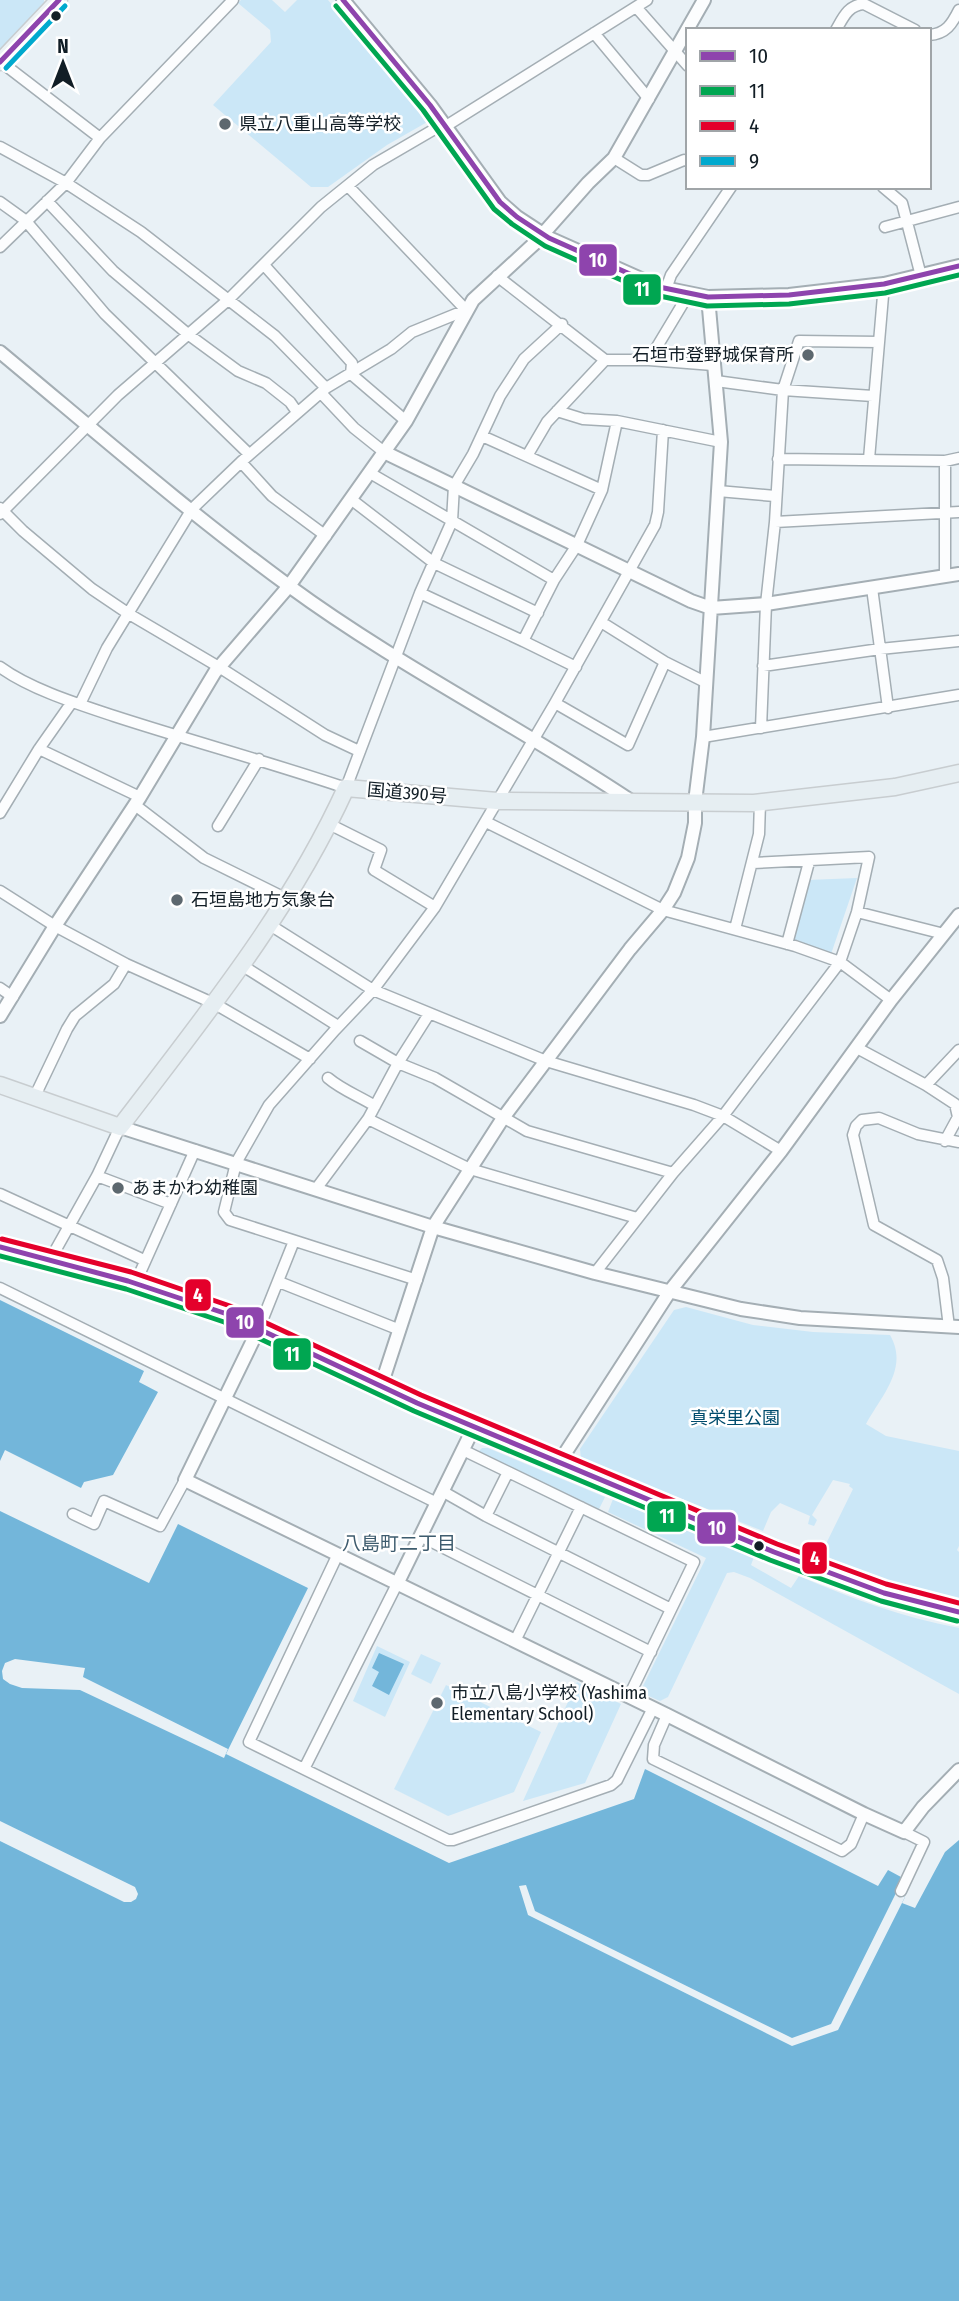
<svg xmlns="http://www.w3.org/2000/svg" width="959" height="2301" viewBox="0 0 959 2301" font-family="'Fira Sans Condensed','Noto Sans JP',sans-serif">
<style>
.green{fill:#cbe7f7}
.water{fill:#73b6da}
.pier{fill:#e9f1f6}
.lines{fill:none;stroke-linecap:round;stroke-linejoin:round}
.minor-casing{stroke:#a4aeb4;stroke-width:13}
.tertiary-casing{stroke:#a4aeb4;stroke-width:16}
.primary-casing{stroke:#c8cdd0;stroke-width:19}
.trunk-casing{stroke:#c8cdd0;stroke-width:19}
.minor{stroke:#fcfdfe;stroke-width:10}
.tertiary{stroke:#fcfdfe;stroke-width:12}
.primary{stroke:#ecf2f5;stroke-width:16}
.trunk{stroke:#e6eef2;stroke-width:16}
.bus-1-casing{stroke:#fff;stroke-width:10}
.bus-2-casing{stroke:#fff;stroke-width:10}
.bus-3-casing{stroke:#fff;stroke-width:10}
.bus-4-casing{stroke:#fff;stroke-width:10}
.bus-1{stroke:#8e44ad;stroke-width:5}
.bus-2{stroke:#00a651;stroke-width:5}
.bus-3{stroke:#e4002b;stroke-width:5}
.bus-4{stroke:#00a9ce;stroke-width:5}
.bus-dot{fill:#121e26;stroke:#fff;stroke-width:2.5}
.poi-dot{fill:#5d686f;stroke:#fff;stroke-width:2.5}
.labels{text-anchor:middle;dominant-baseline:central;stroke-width:5;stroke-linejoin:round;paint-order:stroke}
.poi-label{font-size:18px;fill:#121e26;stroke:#fff;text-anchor:start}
.street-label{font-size:18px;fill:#121e26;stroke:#fff}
.park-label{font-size:18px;fill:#004c6d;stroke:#fff}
.neighbourhood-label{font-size:19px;fill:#3e5c6e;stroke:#fff}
.line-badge{stroke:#fff;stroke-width:2.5}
.badge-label{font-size:19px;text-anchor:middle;font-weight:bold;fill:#fff}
</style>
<rect width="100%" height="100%" fill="#e9f1f6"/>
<path class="green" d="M0,0H44V3L0,50Z
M241,0H272L285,12L297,0H328L429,121L387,145L328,187H311L213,105L271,42L270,30L238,3Z
M857,878L830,957L790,942L807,880Z
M686,1307L753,1325L813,1332L890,1335C909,1368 882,1395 866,1424L886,1436L959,1451V1546L957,1550L959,1552V1600L885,1582L821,1554L853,1489L849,1486L850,1484L833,1480L812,1515L817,1520L814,1526L808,1524L810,1516L780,1503L771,1512L763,1531L581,1459L580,1449L674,1310Z
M482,1448H488L605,1497L599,1509L478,1452Z
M613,1499L754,1557L751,1565L791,1588L799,1576C853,1599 901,1617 959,1628V1694L750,1578L734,1572L727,1573L668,1697L660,1701L644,1694L643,1686L706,1558L608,1512Z
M377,1646L410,1662L385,1717L353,1701Z
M421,1654L441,1663L431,1684L411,1674Z
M577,1682L621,1704L585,1783L523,1801Z
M446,1685L541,1732L514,1792L448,1816L394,1789Z"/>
<path class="water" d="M0,1300L144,1371L139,1382L158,1392L113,1475L84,1482L81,1488L5,1450L0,1461Z
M0,1511L149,1583L178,1524L308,1588L226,1754L449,1863L634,1799L645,1769L878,1886L888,1870L901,1877L895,1892L905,1897L902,1903L915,1908L945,1852L959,1840V2301H0Z
M379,1653L404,1664L389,1695L372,1686L379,1672L372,1668Z"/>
<path class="pier" d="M15,1659L85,1668L83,1677L228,1749L224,1758L80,1690L22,1688L10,1684L3,1679L2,1671L5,1663Z
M0,1821L135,1887L138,1894L136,1899L131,1902H124L0,1841Z
M526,1885L535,1911L792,2038L831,2024L896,1893L905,1897L838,2030L792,2046L528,1915L519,1886Z"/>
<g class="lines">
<g class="minor-casing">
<path id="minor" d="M636,7L688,66
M836,30C843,18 848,5 864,4L915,30
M594,33L649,99
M929,35C946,34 952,24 959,10
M1,62L100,138
M0,147L66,183L141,232L275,336L326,388
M614,158L641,175H648L684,160L688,161
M883,187L902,203L921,276
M47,201L113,271L189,335L238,371L266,383L290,402L297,412
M0,202L25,220L105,314L249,454
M885,227L959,207
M0,247L66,183L100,138L233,0
M264,265L352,363L351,374L406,421
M497,276L605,360H649L713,365
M666,289L671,275L731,187
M649,360L688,295
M716,381L783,390L873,396
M321,393L354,428L384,452
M557,411L583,419L617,421L721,442
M482,436L602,490
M527,456L547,422L605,360
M778,459L945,461L959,458
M869,459L884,284
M945,461V576
M241,462L272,496L326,536
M370,473L554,580
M718,491L775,496
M352,500L434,563L538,613
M0,508L23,531L92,589L129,614L219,667L325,735L359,751
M0,514L118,395L228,300L321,207L373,165L433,130L446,126L647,0
M775,522L959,512
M872,588L888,708
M420,593L523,641L554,580L577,545L602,490L617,421
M601,622L665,662L705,682
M523,641L576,667
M763,666L880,649L959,641
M0,667C30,689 78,704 114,716C191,741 269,762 346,788L420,593L452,521L454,486L473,454L500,396L524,359L562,324
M555,703L628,745L665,662
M80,704L107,648L192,509L241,462L326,388L391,349L412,332L466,310L348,186
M761,728L766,604L775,522L783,390L799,341L879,342
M703,737L959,695
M39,749L140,797
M135,805L204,858L287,899
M0,813L39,749L72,702
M486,822L663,910L795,946L840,962L891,1000
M329,824L381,850L374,870L435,907
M218,826L259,759
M0,891L55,926L126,964L215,1004L310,1059
M857,912L944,934
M270,925L373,990L546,1061L694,1105L723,1116L781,1151
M735,929L759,834L760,802
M787,944L809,862
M243,966L338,1026
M0,988L13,997
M360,1041L398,1063L435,1078L527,1131L673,1173
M857,1048L926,1085L955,1104L958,1117L945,1141
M328,1078C342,1090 359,1096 375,1106
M926,1085L959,1050
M34,1098L67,1029L75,1016L114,984L126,964
M368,1119L470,1169L637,1218
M97,1176L171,1204
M316,1189L368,1119L398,1063L429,1014
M0,1194L144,1260
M50,1260L97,1176L120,1127
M595,1273L673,1173L723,1116L840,962L857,912L869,857L753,863
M417,1280L230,1220L224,1212L236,1163L269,1105L335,1030L373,990L435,907L555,703L655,525L658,512L663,430
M279,1282L400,1330
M135,1284L195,1150
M0,1288L437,1503
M260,1326L294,1241
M949,1327L943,1278L937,1260L874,1225L853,1135L856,1126L862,1120L879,1118L918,1134L959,1142
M469,1453L694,1562L629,1696
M442,1491L486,1516L671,1609
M73,1514L94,1524L104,1501L160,1526L185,1480
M486,1516L508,1472
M420,1536L651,1652
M338,1554L249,1742L448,1840H453L611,1785L617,1780L653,1708
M515,1641L581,1507
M667,1715L654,1745L653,1759L842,1851L851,1844L864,1814
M304,1769L397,1584
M901,1891L924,1842L904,1832"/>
</g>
<g class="tertiary-casing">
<path id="tertiary" d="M343,0L430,105L500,202L517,217L549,238L659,287L708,297L789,295L884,284L959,266
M0,352C95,431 189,513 289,586C398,666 519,726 631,801
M384,452L691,601L711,608L766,604L959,574
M0,1016L55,926L140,797L215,672L289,586L406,421L473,300L535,243L588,183L614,158L704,0
M120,1127L433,1227L595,1273L741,1309L800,1318L959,1327
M260,1326L185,1480L667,1715L864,1814L904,1832L923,1807L959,1770
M381,1386L433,1227L503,1118L630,949L663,910L674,893L688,858L695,823V802L703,737L721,442L708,297
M560,1461L670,1291L781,1151L891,1000L959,915
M397,1584L474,1427"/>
</g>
<g class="primary-casing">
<path id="primary" d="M0,62L59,0"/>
</g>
<g class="trunk-casing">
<path id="trunk" d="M0,1085L120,1127C203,1018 289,913 346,788L497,801L754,803L895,787L959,773
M0,1247C68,1264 138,1281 204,1305C266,1327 323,1359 382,1387C475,1430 571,1466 666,1506C761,1546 857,1592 959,1612"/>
</g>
<use href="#minor" class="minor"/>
<use href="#tertiary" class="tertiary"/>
<use href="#primary" class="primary"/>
<use href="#trunk" class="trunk"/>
<g class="bus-1-casing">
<path id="bus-1" d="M343,0L430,105L500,202L517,217L549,238L659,287L708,297L789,295L884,284L959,266
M0,62L59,0
M0,1247L128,1281L227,1314L417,1403L774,1552L884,1593L959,1612"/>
</g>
<g class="bus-2-casing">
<path id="bus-2" d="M336,6L423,110L494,209L512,224L545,246L655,295L707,306L789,304L885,293L959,275
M0,1256L126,1289L224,1322L414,1411L770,1560L881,1601L957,1621"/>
</g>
<g class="bus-3-casing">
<path id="bus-3" d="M2,1239L131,1272L230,1306L421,1395L777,1544L886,1584L959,1603"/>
</g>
<g class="bus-4-casing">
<path id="bus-4" d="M6,68L65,6"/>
</g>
<use href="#bus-1" class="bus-1"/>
<use href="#bus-2" class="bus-2"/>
<use href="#bus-3" class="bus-3"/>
<use href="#bus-4" class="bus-4"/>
</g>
<g class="bus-dot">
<circle cx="56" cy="16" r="6"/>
<circle cx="759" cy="1546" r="6"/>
</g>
<g class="poi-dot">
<circle cx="225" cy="124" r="7"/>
<circle cx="808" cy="355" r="7"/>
<circle cx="177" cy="900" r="7"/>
<circle cx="118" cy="1188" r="7"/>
<circle cx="437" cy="1703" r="7"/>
</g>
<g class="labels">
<g class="poi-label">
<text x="239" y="124">県立八重山高等学校</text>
<text x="794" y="355" text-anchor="end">石垣市登野城保育所</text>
<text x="191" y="900">石垣島地方気象台</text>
<text x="132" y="1188">あまかわ幼稚園</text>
<text x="451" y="1693">市立八島小学校 (Yashima<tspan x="451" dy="21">Elementary School)</tspan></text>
</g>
<g class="street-label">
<text transform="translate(407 793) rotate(5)">国道390号</text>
</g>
<g class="park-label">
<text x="735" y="1418">真栄里公園</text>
</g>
<g class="neighbourhood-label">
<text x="399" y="1543">八島町二丁目</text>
</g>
</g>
<g class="line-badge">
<rect x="578" y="243" width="40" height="34" rx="7" fill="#8e44ad"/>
<rect x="622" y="273" width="40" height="33" rx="7" fill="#00a651"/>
<rect x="184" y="1278" width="28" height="34" rx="7" fill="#e4002b"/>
<rect x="225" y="1306" width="40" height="33" rx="7" fill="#8e44ad"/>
<rect x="272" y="1337" width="40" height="34" rx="7" fill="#00a651"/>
<rect x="646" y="1500" width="41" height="33" rx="7" fill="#00a651"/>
<rect x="696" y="1511" width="41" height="34" rx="7" fill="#8e44ad"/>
<rect x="801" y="1541" width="27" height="34" rx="7" fill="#e4002b"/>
</g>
<g class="badge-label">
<text x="598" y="267">10</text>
<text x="642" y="296">11</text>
<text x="198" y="1302">4</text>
<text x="245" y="1329">10</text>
<text x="292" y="1361">11</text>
<text x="667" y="1523">11</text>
<text x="717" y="1535">10</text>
<text x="815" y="1565">4</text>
</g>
<rect x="686" y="28" width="245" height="161" fill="#ffffff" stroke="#a0a5a8" stroke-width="2"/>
<rect x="700" y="51" width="35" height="10" fill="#8e44ad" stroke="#a0a5a8" stroke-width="2"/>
<text x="749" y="63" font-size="21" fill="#121e26">10</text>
<rect x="700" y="86" width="35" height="10" fill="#00a651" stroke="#a0a5a8" stroke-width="2"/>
<text x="749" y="98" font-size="21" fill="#121e26">11</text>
<rect x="700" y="121" width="35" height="10" fill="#e4002b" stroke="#a0a5a8" stroke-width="2"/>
<text x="749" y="133" font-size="21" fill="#121e26">4</text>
<rect x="700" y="156" width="35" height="10" fill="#00a9ce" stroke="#a0a5a8" stroke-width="2"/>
<text x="749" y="168" font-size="21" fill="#121e26">9</text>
<g transform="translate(63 63)" stroke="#ffffff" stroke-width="5" paint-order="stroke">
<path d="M0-5L12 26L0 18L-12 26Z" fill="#121e26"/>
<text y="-10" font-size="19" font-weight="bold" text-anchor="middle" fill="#121e26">N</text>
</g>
</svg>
